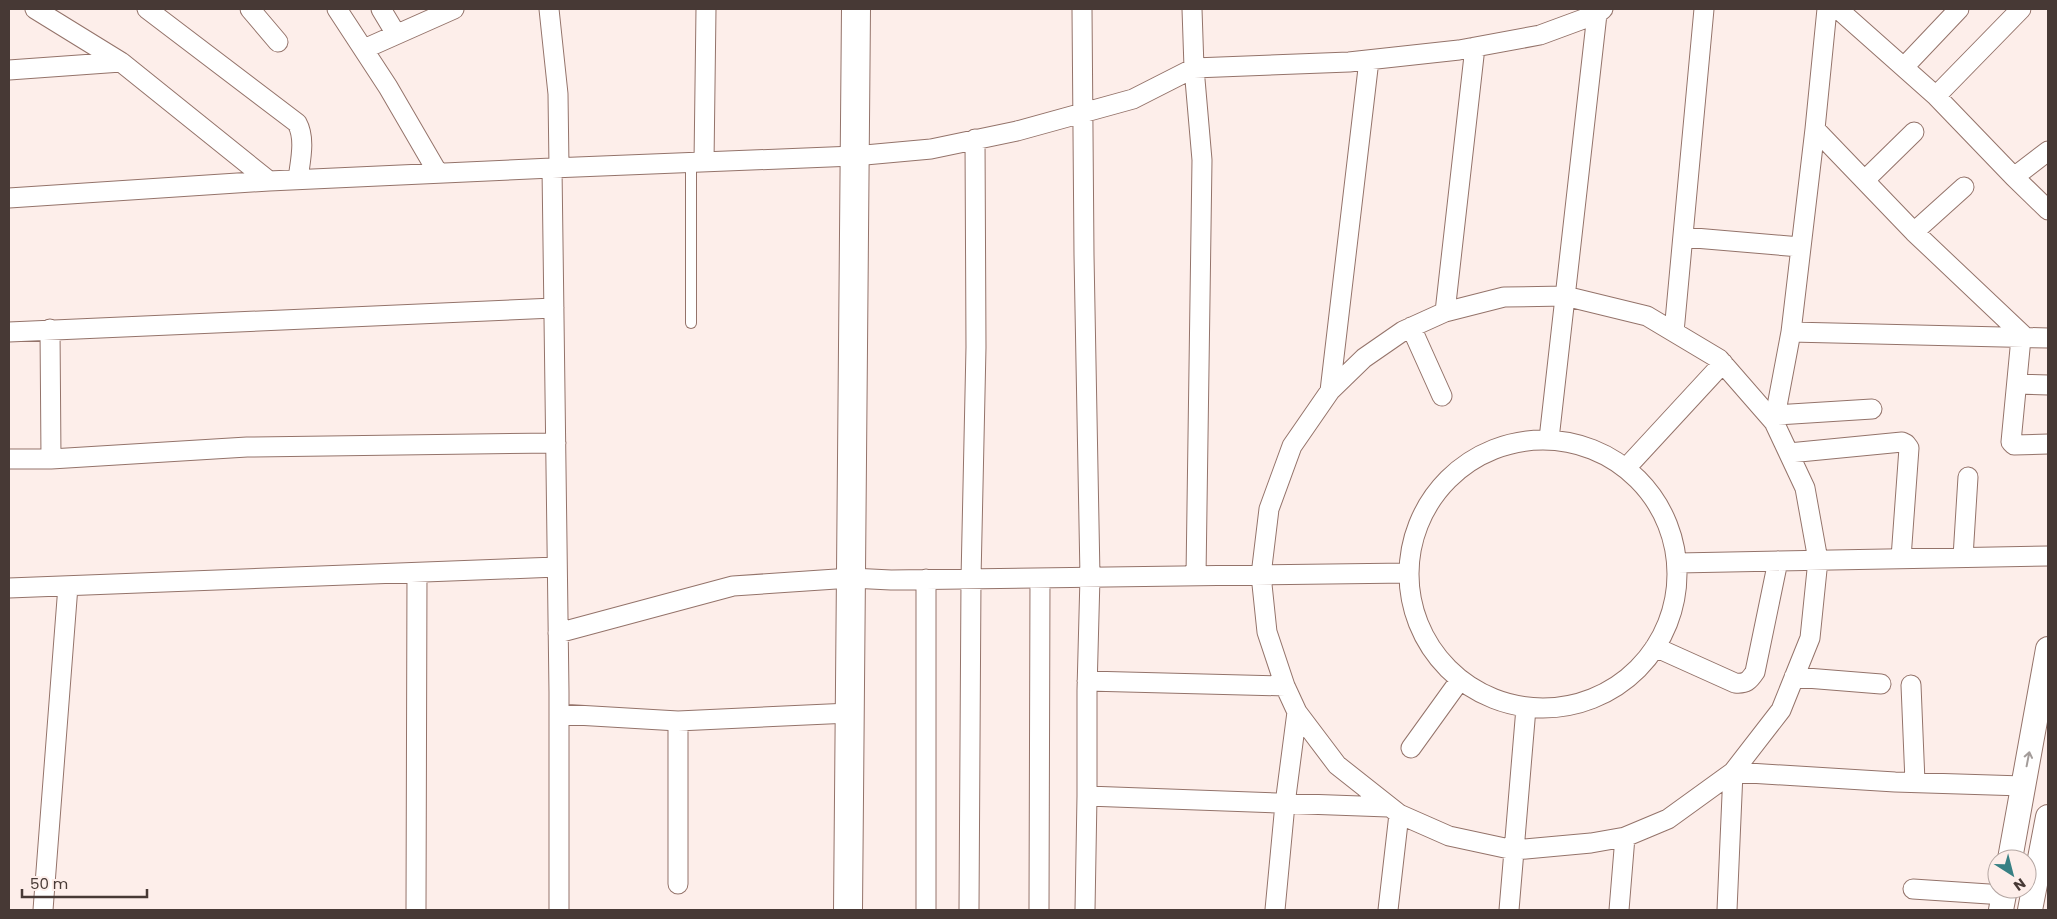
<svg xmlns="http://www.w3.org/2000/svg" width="2057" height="919" viewBox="0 0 2057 919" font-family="Poppins,sans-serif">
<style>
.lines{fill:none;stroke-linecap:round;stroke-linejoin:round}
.service-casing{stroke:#94736a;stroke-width:12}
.minor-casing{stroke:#94736a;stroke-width:21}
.tertiary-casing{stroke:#94736a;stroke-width:26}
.secondary-casing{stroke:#94736a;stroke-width:30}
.service{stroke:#fff;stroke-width:10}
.minor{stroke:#fff;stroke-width:19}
.tertiary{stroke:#fff;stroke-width:24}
.secondary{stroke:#fff;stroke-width:28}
.oneway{stroke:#a39c9a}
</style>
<rect width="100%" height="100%" fill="#fdeeea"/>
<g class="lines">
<g class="service-casing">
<path id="service" d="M691,162V323"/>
</g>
<g class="minor-casing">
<path id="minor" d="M35,9L121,62
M147,9L297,123C306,139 300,162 298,179
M250,9L278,42
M337,9L388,87L438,173
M381,9L396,34
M549,9L558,94L559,167
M1082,9L1084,255L1090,577L1087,690V796
M1192,9L1194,68L1202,160L1196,576
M1838,9L1936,96L2014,177L2048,210
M364,49L454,9
M1904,67L1959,9
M9,70L121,62L269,181
M1936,96L2021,9
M1815,129L1914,232L2026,338
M704,162L706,9
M552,168L854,156L931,149L1017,131L1133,99L1194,68L1349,62L1459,50L1540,35L1597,14L1603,9
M2014,177L2048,151
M1865,180L1914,132
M9,198L269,181L552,168L559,692V910
M1914,232L1964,187
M1683,237L1800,247
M1445,312L1475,47
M1411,327L1442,396
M50,329L51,459
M9,332L554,308
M1674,332L1704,9
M1791,332L1815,129L1827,9
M2021,338L2011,442L2014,445L2048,444
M2017,384L2048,385
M1330,391L1369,60
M1776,415L1872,409
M1774,422L1719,359L1647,316L1565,296L1504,297L1445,312L1403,331L1364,358L1330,391L1292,446L1269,509L1261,575L1267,632L1285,686L1297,712L1337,765L1399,814L1449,836L1514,850L1591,843L1625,837L1668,819L1733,772L1781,710L1810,638L1818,560L1805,488L1774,422L1791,332L2048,338
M1549,439L1597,14
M1409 574a134 134 0 1 1 268 0a134 134 0 1 1-268 0Z
M1789,453L1902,442L1906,444L1909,448L1901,558
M9,459H51L247,447L556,443
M1626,468L1723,363
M1963,557L1968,477
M1678,563L2048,556
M9,588L557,567
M558,633L733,586L851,578L891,580L1408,573
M1655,647L1735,683C1746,684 1749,681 1755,672L1778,561
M1794,677L1881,684
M1087,681L1285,686
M1911,685L1915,782
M559,714L678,721L850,713
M678,721V884
M1411,748L1460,680
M1913,889L2004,895
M43,910L68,586
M416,910L417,573
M926,910V579
M969,910L971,579L976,347L975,139
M1039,910L1040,578
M1085,910L1087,796L1388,807
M1275,910L1285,804L1297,712
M1388,910L1399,814
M1509,910L1526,708
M1619,910L1625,837
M1727,910L1733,772L1895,782L2023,786"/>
</g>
<g class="tertiary-casing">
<path id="tertiary" d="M2010,859L2048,649
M2001,910L2005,889
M2030,910L2048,817"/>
</g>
<g class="secondary-casing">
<path id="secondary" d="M848,910L856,9"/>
</g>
<use href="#service" class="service"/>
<use href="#minor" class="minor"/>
<use href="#tertiary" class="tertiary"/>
<use href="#secondary" class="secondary"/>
</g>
<defs><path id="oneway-shaft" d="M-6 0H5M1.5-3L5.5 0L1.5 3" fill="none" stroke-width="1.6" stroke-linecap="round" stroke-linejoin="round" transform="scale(1.25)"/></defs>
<use class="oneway" href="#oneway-shaft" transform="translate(2028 759) rotate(-79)"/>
<rect width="2057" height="919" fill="none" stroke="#473935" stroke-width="20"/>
<g transform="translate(2012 874) rotate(144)"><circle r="24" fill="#fdeeea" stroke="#b4a6a2"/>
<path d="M0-4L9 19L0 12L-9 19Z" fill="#378084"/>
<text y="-8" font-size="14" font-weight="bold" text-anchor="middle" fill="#473935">N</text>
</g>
<path d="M22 889v8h125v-8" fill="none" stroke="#473935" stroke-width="2.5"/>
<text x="30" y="889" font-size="15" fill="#473935" stroke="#fdeeea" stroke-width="4" paint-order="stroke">50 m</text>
</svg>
